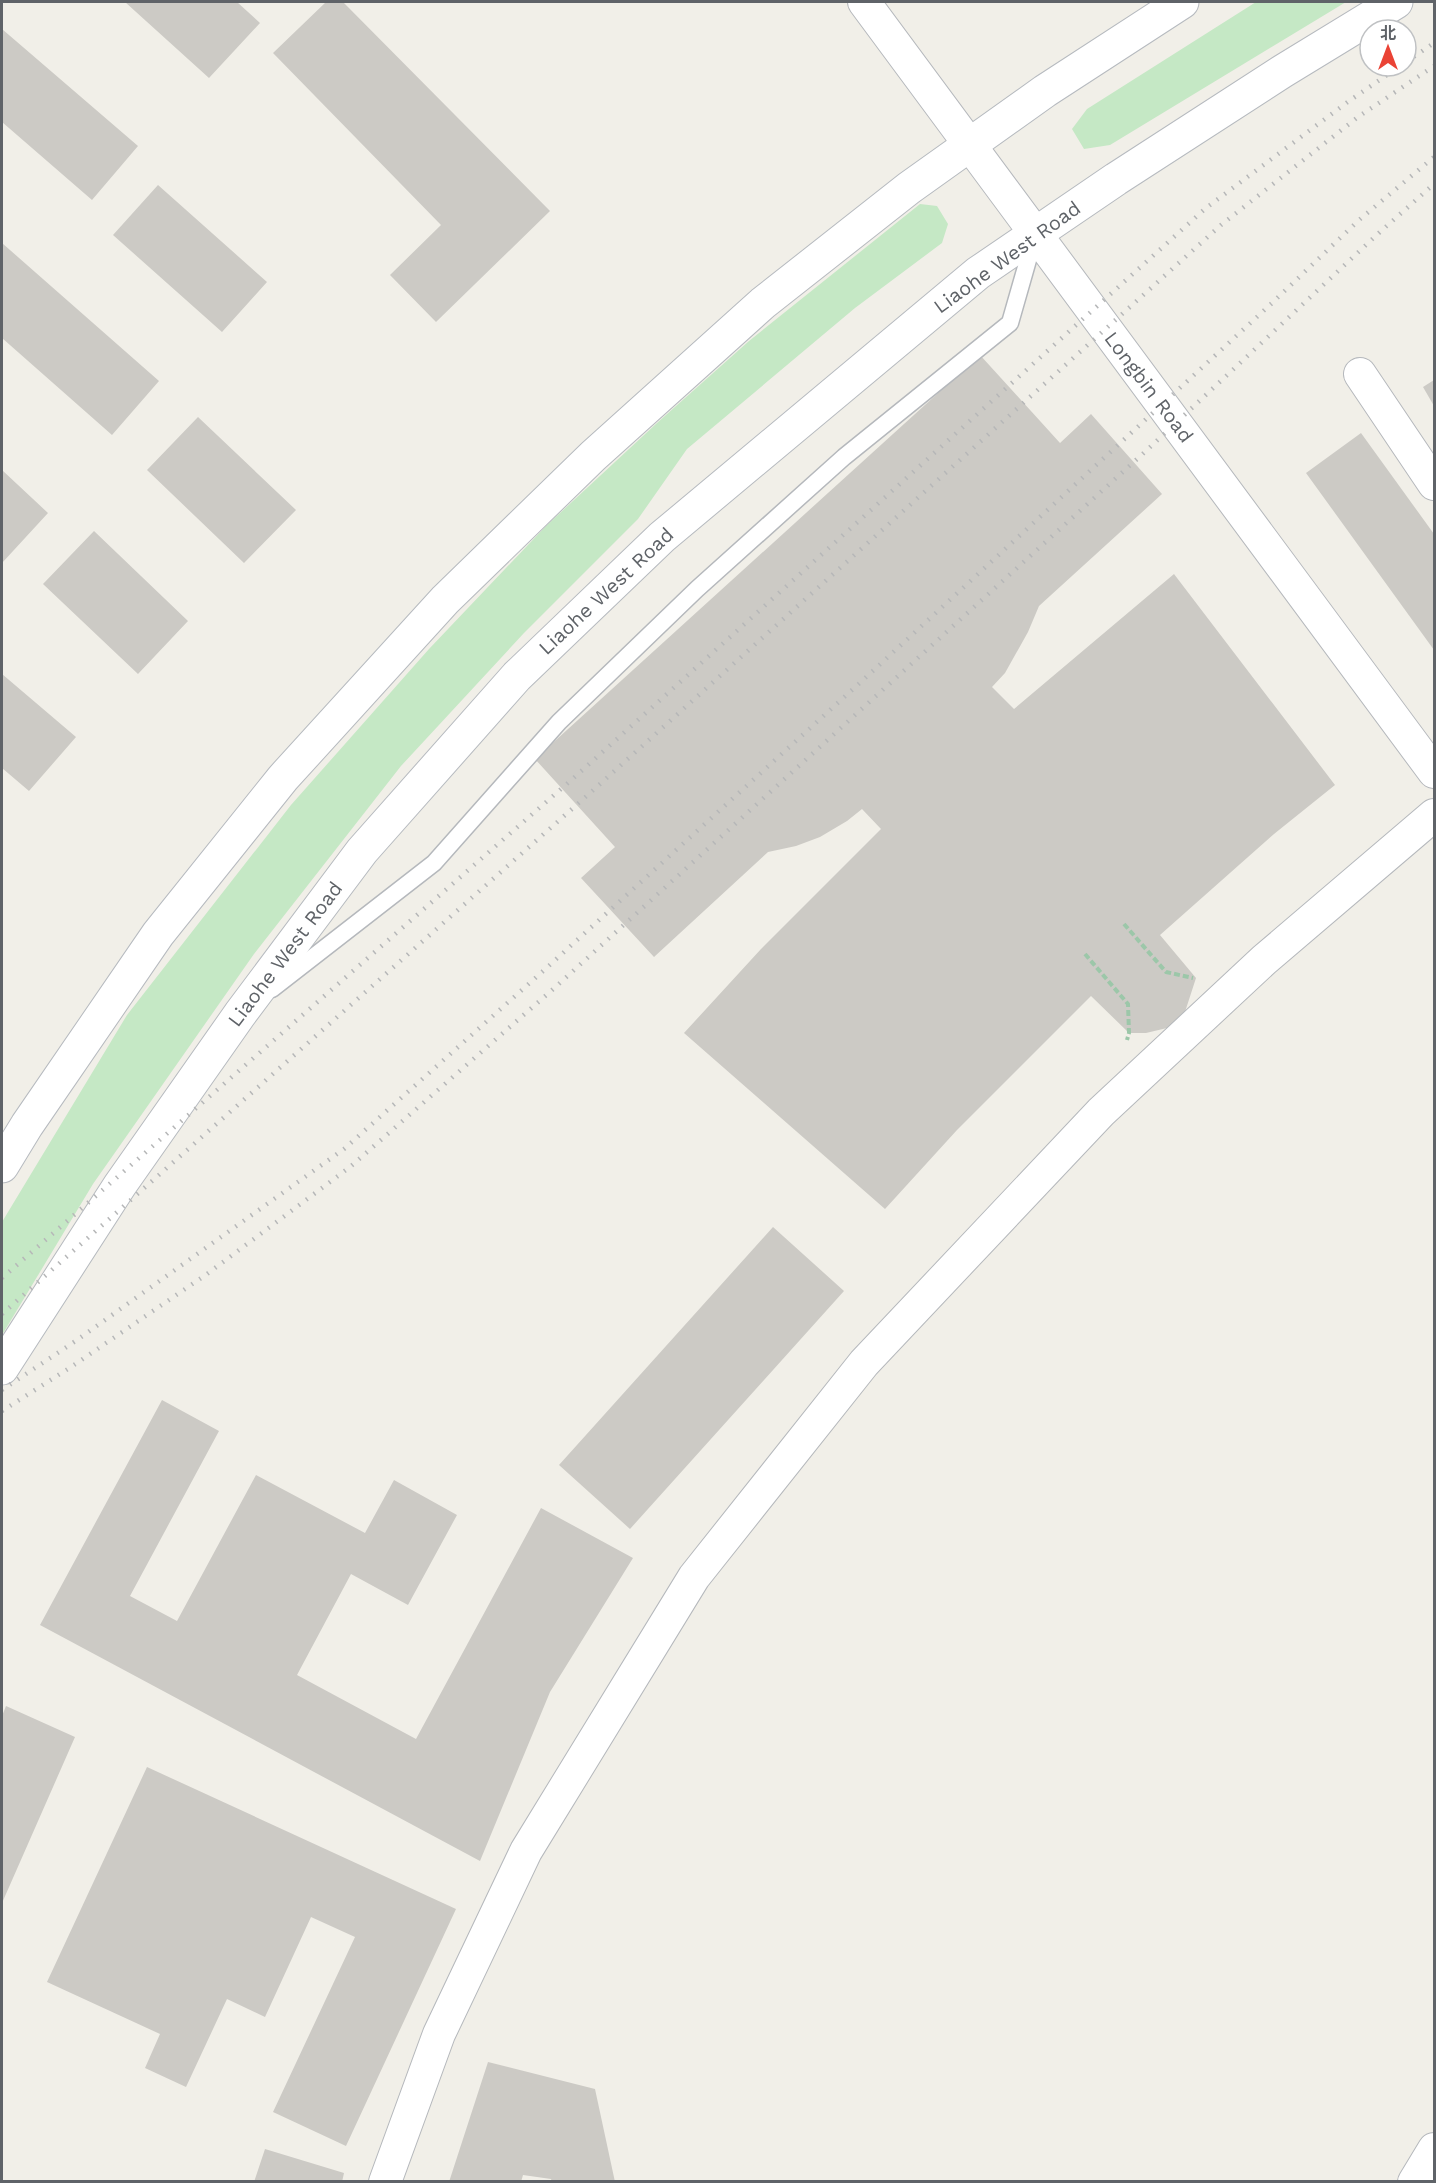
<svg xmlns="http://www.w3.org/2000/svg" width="1436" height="2183" viewBox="0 0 1436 2183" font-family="'Work Sans','Noto Sans SC',sans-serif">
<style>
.green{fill:#c5e8c5}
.building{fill:#cccac5}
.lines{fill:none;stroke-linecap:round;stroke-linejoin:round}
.service-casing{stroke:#b5b8bc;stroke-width:19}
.minor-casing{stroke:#b5b8bc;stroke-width:34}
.secondary-casing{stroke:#b6babf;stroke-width:35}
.path{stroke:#9cc7a9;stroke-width:4;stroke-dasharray:6 3;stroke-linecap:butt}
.service{stroke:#fff;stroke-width:16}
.minor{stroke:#fff;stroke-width:32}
.secondary{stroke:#fff;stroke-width:33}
.rail{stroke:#b6b7b8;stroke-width:4.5;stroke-dasharray:1.5 8;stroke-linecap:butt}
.labels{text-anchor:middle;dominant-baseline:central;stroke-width:4.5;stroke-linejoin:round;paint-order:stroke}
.street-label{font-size:20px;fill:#5f6368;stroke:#fff}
</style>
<rect width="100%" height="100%" fill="#f1efe8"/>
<path class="green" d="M1256,2H1346L1110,145L1084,149L1072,129L1087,109Z
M920,204L937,206L948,224L942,243L855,308L687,449L638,519L524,633L401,766L254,954L93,1184L2,1335V1222L127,1015L291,805L429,649L546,526L657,423L749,341Z"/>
<path class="building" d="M125,2H237L260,23L209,78Z
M326,2H343L550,211L436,322L390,275L441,225L273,53Z
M2,29L138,146L92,200L2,122Z
M158,185L267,282L222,332L113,235Z
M2,243L159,381L112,435L2,338Z
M980,355L1060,443L1091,414L1162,494L1039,606L1028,632L1005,673L992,687L1014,709L1174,574L1335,785L1274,834L1160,935L1196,978L1184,1015L1167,1028L1146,1033H1129L1091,996L957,1130L885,1209L684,1033L761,949L881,829L862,809L847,821L820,837L796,846L768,852L654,957L581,878L615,847L535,759Z
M1434,380V406L1423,387Z
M198,417L296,510L244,563L147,470Z
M1361,433L1434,534V650L1306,473Z
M2,470L48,513L2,563Z
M94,531L188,621L138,674L43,584Z
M2,674L76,737L29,791L2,768Z
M773,1227L844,1291L630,1529L559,1465Z
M162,1400L219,1431L130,1596L177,1621L256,1475L365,1533L394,1480L457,1515L408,1605L351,1574L297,1675L416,1739L541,1508L633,1558L550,1692L480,1861L40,1625Z
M6,1706L75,1737L2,1903V1716Z
M147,1767L456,1909L346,2146L273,2112L355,1937L311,1917L265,2017L227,1999L186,2087L145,2068L160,2034L47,1982Z
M488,2062L595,2089L615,2182H552L551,2179L523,2175L521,2182H449Z
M265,2149L344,2173L342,2182H254Z"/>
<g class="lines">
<g class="service-casing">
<path id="service" d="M272,989L434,863L559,722L697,589L844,457L1010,323L1034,239"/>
</g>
<g class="minor-casing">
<path id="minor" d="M864,2L1434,772
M1360,374L1434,484
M385,2182L439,2034L526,1851L694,1577L864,1363L1101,1112L1264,960L1434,815
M1414,2182L1434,2149"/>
</g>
<g class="secondary-casing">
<path id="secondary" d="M2,1166L27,1125L158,934L283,778L445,600L593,456L763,303L909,188L1045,91L1182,2
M2,1368L120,1185L240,1014L362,851L517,676L662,537L978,273L1116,179L1283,71L1396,2"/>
</g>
<path class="path" d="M1124,924L1166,972L1193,978
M1085,954L1128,1004L1129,1033L1127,1040"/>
<use href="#service" class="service"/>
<use href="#minor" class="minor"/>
<use href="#secondary" class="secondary"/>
<path class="rail" d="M1406,62L1434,43
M2,1278L577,775L1206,208L1349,101L1400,66
M2,1314L590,793L1221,225L1358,117L1434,66
M2,1390L77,1340L344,1149L542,972L863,680L1271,304L1359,220L1434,157
M2,1411L74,1365L207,1274L350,1167L551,991L1147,450L1381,231L1434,184"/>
</g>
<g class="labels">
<g class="street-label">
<text transform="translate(1007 257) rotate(-36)">Liaohe West Road</text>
<text transform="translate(1149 387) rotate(53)">Longbin Road</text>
<text transform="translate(606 591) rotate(-43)">Liaohe West Road</text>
<text transform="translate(285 954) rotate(-53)">Liaohe West Road</text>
</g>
</g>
<rect width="1436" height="2183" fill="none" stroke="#5f6368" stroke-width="6"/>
<g transform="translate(1388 48)"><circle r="28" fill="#ffffff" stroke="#bfc1c3" stroke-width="1.5"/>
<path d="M0-4.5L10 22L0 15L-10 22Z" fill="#ea4335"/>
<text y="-9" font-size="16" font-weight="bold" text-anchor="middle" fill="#5f6368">北</text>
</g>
</svg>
